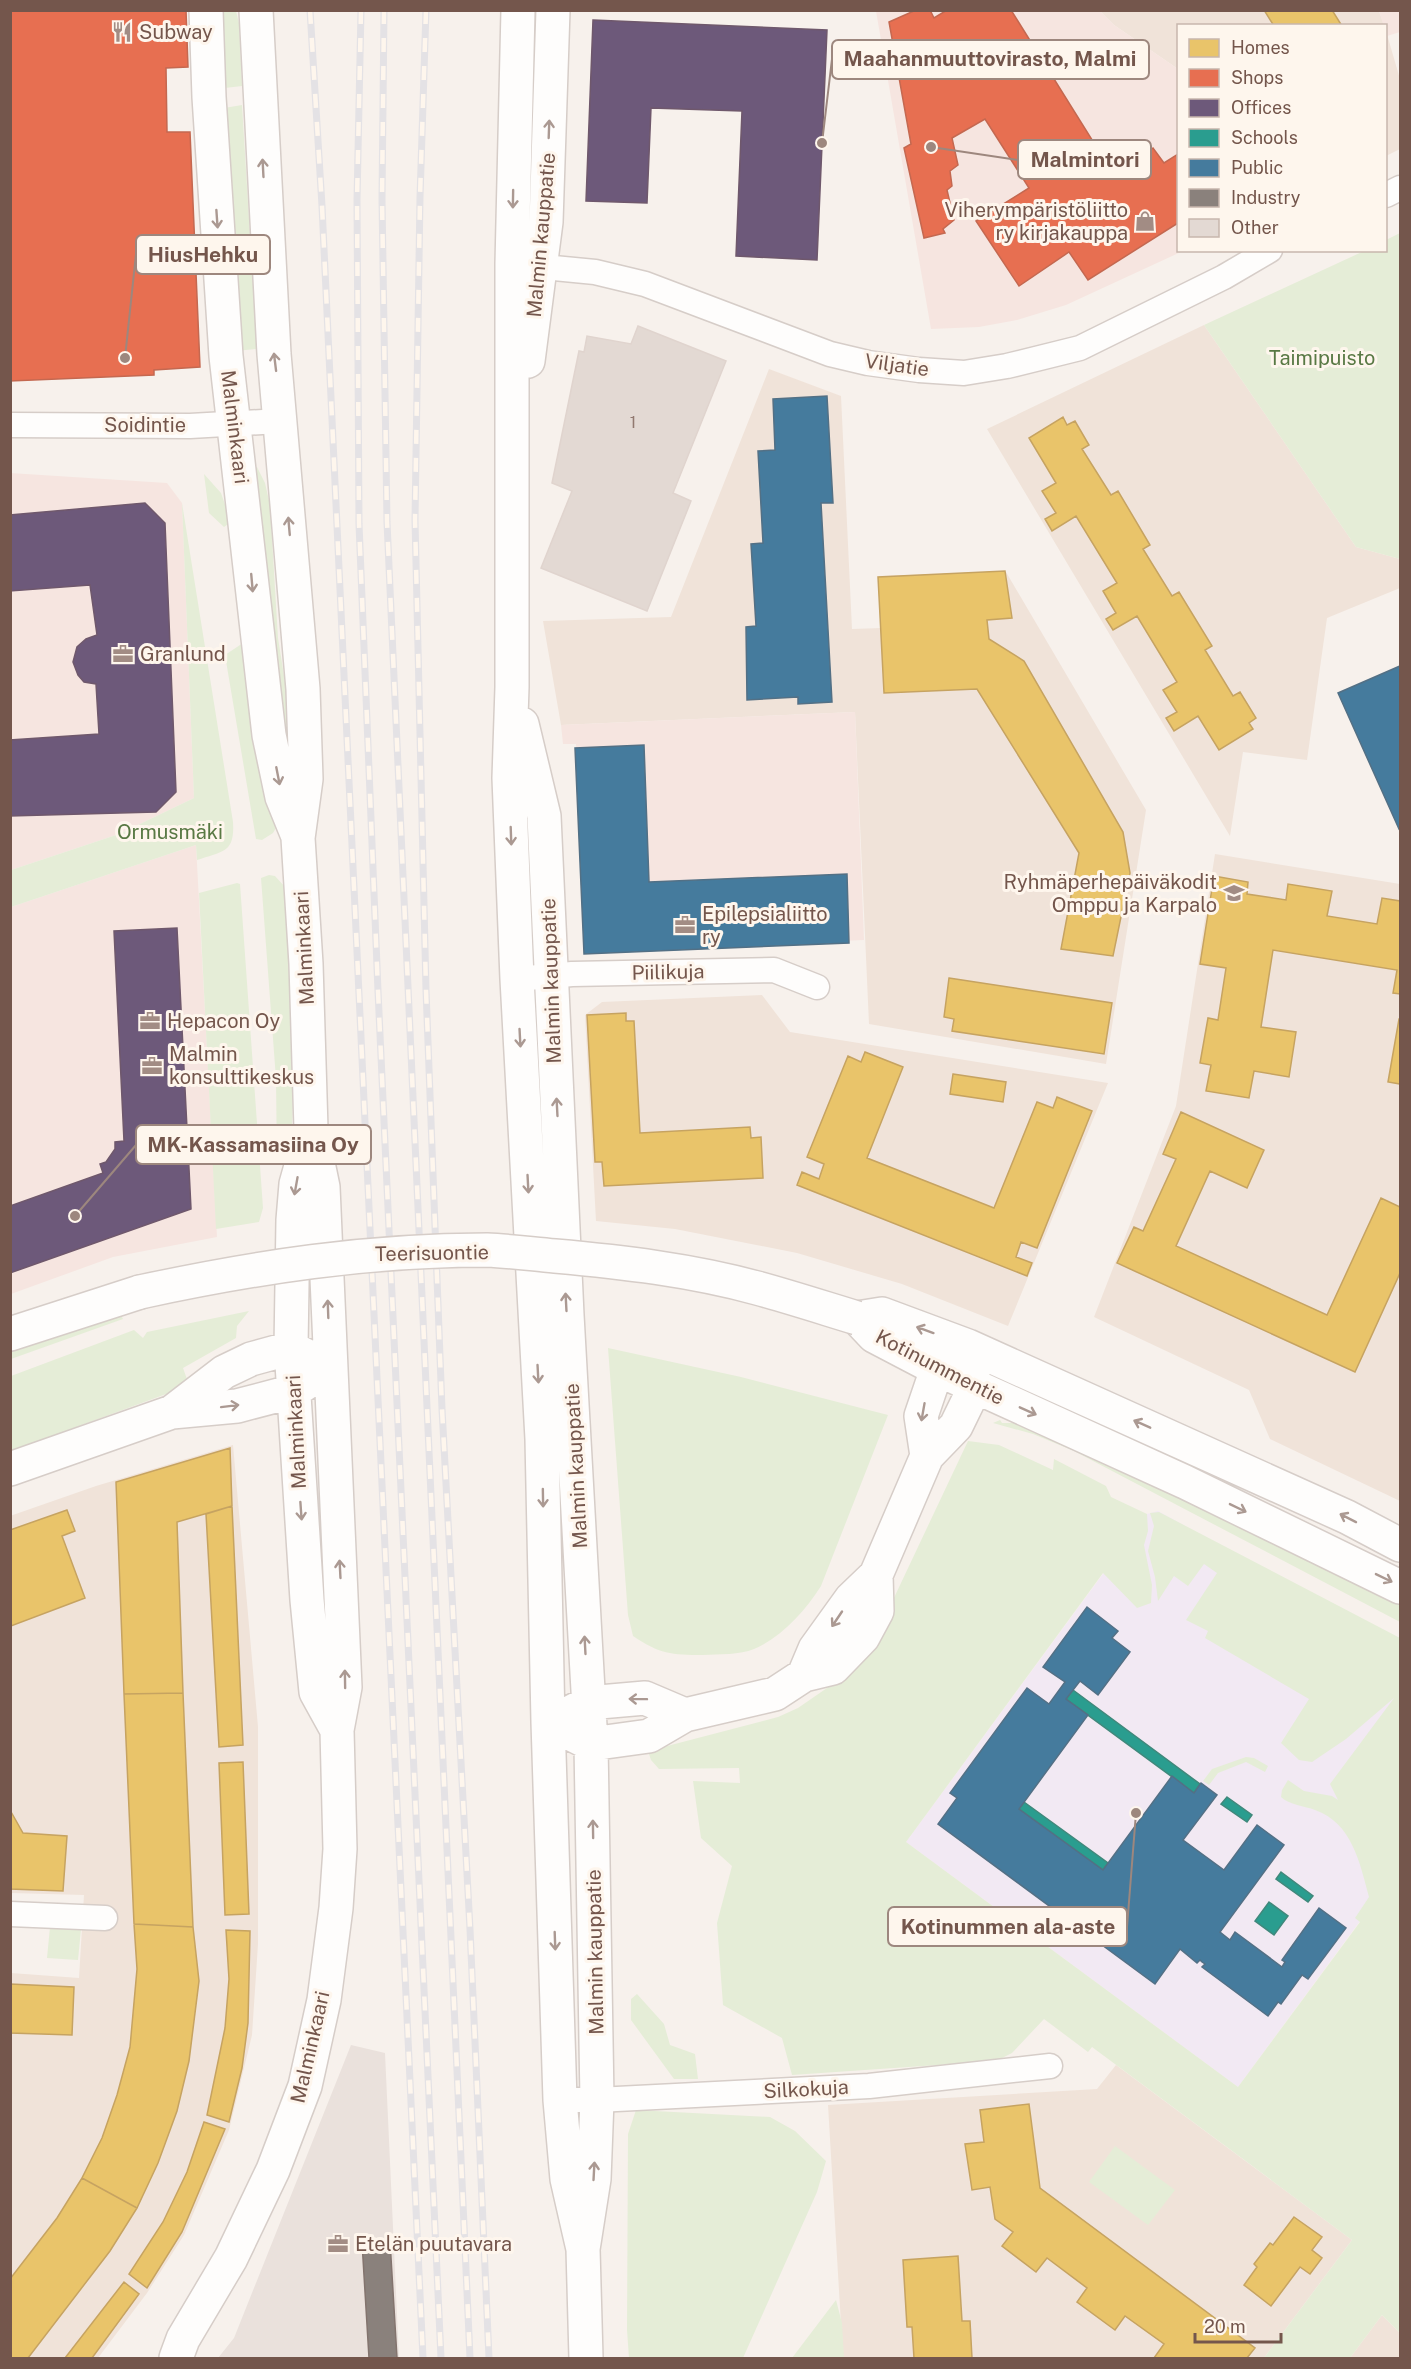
<svg xmlns="http://www.w3.org/2000/svg" width="1411" height="2369" viewBox="0 0 1411 2369" font-family="'Public Sans',sans-serif">
<style>
.residential{fill:#f0e3d9}
.commercial{fill:#f6e5e0}
.industrial{fill:#eae1dc}
.education{fill:#f2e9f3}
.green{fill:#e5edd7}
.homes{fill:#e9c46a;stroke:#c6a361;stroke-width:1.5}
.shops{fill:#e76f51;stroke:#c46850;stroke-width:1.5}
.offices{fill:#6d597a;stroke:#6f586c;stroke-width:1.5}
.schools{fill:#2a9d8f;stroke:#40887b;stroke-width:1.5}
.public{fill:#457b9d;stroke:#537085;stroke-width:1.5}
.industry{fill:#8a817c;stroke:#83746e;stroke-width:1.5}
.building{fill:#e3d9d3;stroke:#e0d4ce;stroke-width:1.5}
.lines{fill:none;stroke-linecap:round;stroke-linejoin:round}
.street-casing{stroke:#d6cdc8;stroke-width:27}
.secondary-casing{stroke:#d6cdc8;stroke-width:36}
.street{stroke:#fefdfc;stroke-width:24}
.secondary{stroke:#fefdfc;stroke-width:33}
.rail-casing{stroke:#e4e2e5;stroke-width:7}
.rail{stroke:#fef6ed;stroke-width:4.5;stroke-dasharray:14;stroke-linecap:butt}
.secondary-bridge-casing{stroke:#d6cdc8;stroke-width:36;stroke-linecap:butt}
.secondary-bridge{stroke:#fefdfc;stroke-width:33}
.oneway{stroke:#ab9992}
.labels{text-anchor:middle;dominant-baseline:central;stroke-width:6;stroke-linejoin:round;paint-order:stroke}
.number-label{font-size:16px;fill:#927970}
.poi-label{font-size:20px;fill:#74564c;stroke:#fef6ed;text-anchor:start}
.street-label{font-size:20px;fill:#74564c;stroke:#fef6ed}
.park-label{font-size:20px;fill:#597944;stroke:#fef6ed}
.leader{fill:none;stroke:#9d877e;stroke-width:2}
.callout-dot{fill:#9d877e;stroke:#fef6ed;stroke-width:2}
.callout{fill:#fef6ed;stroke:#9d877e;stroke-width:2}
.callout-label{font-size:21px;text-anchor:middle;font-weight:bold;fill:#74564c}
</style>
<rect width="100%" height="100%" fill="#f7f1ec"/>
<path class="residential" d="M1100,11H1379L1384,25L1178,26V69L1114,25Z
M1386,31L1400,79V149L1386,156Z
M1204,325L1356,547L1400,559V588L1327,618L1307,760L1243,752L1230,836L987,429Z
M769,369L841,396L852,629L881,628L879,576L1006,572L1146,810L1106,1064L869,1024L855,712L561,725L543,621L671,617Z
M1215,854L1400,884V1501L1270,1439L1249,1390L1094,1317L1176,1106Z
M762,995L790,1032L1108,1083L1008,1326L902,1284L797,1253L675,1229L596,1221L585,1015L602,1002Z
M233,1445L258,1727V1944L252,2035L229,2130L184,2235L147,2293L98,2358H11V1973L79,1978L84,1895L11,1893L10,1516L96,1486Z
M1116,2065L1352,2240L1264,2358H843L828,2105L1097,2089Z
M1382,2315L1400,2333V2358H1350Z"/>
<path class="commercial" d="M876,11H1100L1114,25L1178,69V250L1183,251L1066,305L1017,320L979,327L931,329Z
M1379,11H1400V32L1387,36Z
M10,473L167,483L182,503L194,798L119,834L11,870Z
M855,712L864,940L585,951L576,744H563L561,725Z
M196,845L217,1237L113,1257L11,1294V907Z"/>
<path class="industrial" d="M351,2045L385,2053L399,2358H218L234,2338Z"/>
<path class="education" d="M1158,1511L1400,1645L1385,1887L1238,2087L906,1842L1147,1514Z"/>
<path class="green" d="M222,11H236L239,23L242,86L225,88Z
M242,105L257,349L235,351L224,108Z
M1400,233V559L1356,547L1204,325L1364,251L1386,250V240Z
M257,467L265,483L270,505L278,638L296,751L291,777L277,692L253,468Z
M204,474L221,493L231,522L224,527L209,513Z
M182,503L233,822C235,853 223,851 197,860L196,845L11,907V870L119,834L194,798Z
M246,641L277,826L273,833L262,840L256,839L225,655Z
M269,875L275,876L285,887C291,979 297,1070 290,1161L277,1165L276,1079L261,878Z
M237,883L240,884L263,1208L259,1222L216,1229L199,893Z
M249,1311L237,1326L236,1338L183,1368L188,1382L177,1390L11,1451V1376L134,1330L143,1338L147,1332Z
M121,1315L123,1319L11,1359V1351Z
M608,1348L741,1377L888,1415L821,1586C805,1611 782,1637 754,1649C740,1655 719,1654 703,1655C671,1655 660,1654 633,1636L628,1615Z
M1000,1420L1002,1423H1027L1400,1599V1622L1074,1451L1033,1434L993,1423Z
M968,1441L999,1445L1053,1470L1054,1459L1106,1486L1111,1497L1147,1514L1148,1531L1144,1545L1152,1585L1151,1603L1137,1608L1103,1573L906,1842L1238,2087L1360,1922L1355,1918L1369,1897C1360,1863 1352,1823 1315,1810C1305,1806 1289,1805 1281,1797L1282,1790L1288,1780L1304,1791L1332,1796L1338,1800L1330,1784L1394,1698L1346,1739L1312,1762L1299,1760L1281,1743L1309,1699L1205,1638L1208,1631L1186,1620L1217,1573L1204,1564L1188,1586L1174,1576L1158,1601L1155,1577L1148,1551L1154,1526L1150,1513L1159,1512L1400,1638V2333L1382,2315L1350,2358H1264L1352,2240L1092,2047L1088,2052L1044,2019L1012,2053L996,2061L792,2075L782,2038L723,2005L717,1923L732,1866L701,1838L693,1781L740,1783L739,1768L659,1769L651,1760L648,1751L778,1717L798,1708L840,1679L884,1619Z
M1246,1757L1254,1758L1268,1766L1265,1772L1246,1762L1218,1773L1209,1785L1203,1781L1212,1769Z
M50,1927L81,1929L78,1960L47,1958Z
M637,1994L664,2024L670,2045L695,2054L698,2079H674L631,2020V1999Z
M636,2110L770,2117L795,2131L826,2161L817,2192L743,2358H629L627,2330L628,2134Z
M1115,2146L1175,2190L1148,2225L1089,2182Z
M836,2300L842,2323L844,2358H792Z"/>
<path class="homes" d="M1264,10H1332L1342,26H1274Z
M1063,417L1067,425L1075,421L1089,445L1082,449L1111,495L1118,491L1150,545L1143,549L1172,596L1179,592L1212,646L1205,650L1233,696L1240,692L1256,718L1249,723L1253,729L1219,750L1198,716L1174,731L1166,718L1177,712L1163,690L1177,682L1137,616L1113,630L1106,619L1116,613L1103,591L1117,583L1076,516L1052,531L1045,519L1056,513L1042,491L1056,483L1029,438Z
M1005,571L1012,618L987,620L989,639L1024,661L1123,832L1130,873L1113,956L1061,949L1079,853L977,689L884,693L878,577Z
M1214,876L1248,882L1247,894L1286,900L1288,884L1332,891L1327,916L1377,924L1382,898L1400,901V994L1393,993L1397,970L1273,950L1261,1027L1296,1032L1289,1077L1254,1071L1249,1098L1206,1091L1211,1065L1200,1063L1208,1018L1218,1020L1226,968L1200,964Z
M949,978L1112,1003L1104,1054L952,1031L954,1019L944,1017Z
M626,1013V1021H634L640,1133L750,1127L751,1138L761,1137L763,1178L604,1186L602,1162H595L587,1015Z
M1399,1019H1400V1084L1388,1082Z
M865,1052L903,1067L867,1158L994,1208L1037,1102L1053,1108L1057,1097L1092,1111L1037,1248L1021,1242L1016,1257L1032,1263L1027,1276L797,1185L802,1172L819,1179L824,1164L807,1157L848,1056L861,1062Z
M953,1074L1006,1082L1003,1102L950,1094Z
M1181,1112L1264,1150L1247,1188L1210,1171L1176,1246L1327,1315L1381,1198L1400,1207V1273L1355,1372L1117,1263L1134,1227L1143,1231L1176,1159L1163,1154Z
M230,1448L232,1506L177,1522L183,1693L124,1694L116,1482Z
M232,1506L243,1745L219,1747L206,1514Z
M67,1510L75,1531L62,1536L85,1598L11,1626L10,1530Z
M183,1693L193,1927L134,1924L124,1694Z
M243,1762L249,1914L225,1915L219,1763Z
M10,1810L23,1833L67,1836L63,1891L10,1889Z
M134,1924L193,1927L199,1981L189,2061L177,2111L158,2163L137,2208L82,2178L102,2138L117,2095L130,2047L137,1969Z
M226,1930L250,1931L248,2023L242,2068L229,2122L207,2115L225,2028L229,1979Z
M10,1984L74,1987L72,2035L10,2033Z
M1029,2104L1040,2188L1255,2348L1247,2358H1154L1164,2344L1125,2316L1115,2330L1077,2302L1087,2288L1047,2258L1036,2272L1002,2246L1013,2232L995,2219L990,2187L972,2190L965,2144L984,2142L980,2110Z
M204,2122L225,2129L182,2232L147,2288L129,2274L163,2222L187,2172Z
M82,2178L137,2208L110,2251L28,2358H10V2279L57,2218Z
M1294,2217L1322,2237L1312,2250L1322,2258L1310,2274L1300,2267L1271,2306L1244,2285L1257,2267L1254,2264L1270,2243L1273,2245Z
M958,2256L962,2321H970L972,2358H914L912,2327H907L903,2260Z
M124,2282L139,2294L92,2358H65Z"/>
<path class="shops" d="M10,10H186L188,67L166,68L167,132H190L200,367L154,370V375L10,381Z
M916,10H930L934,18L947,10H1011L1099,151L1093,155L1109,179L1153,148L1164,163L1178,154V223L1088,280L1069,252L1019,286L976,221L1029,188L985,119L952,138L958,165L950,171L952,186L947,190L954,220L943,229L945,233L924,238L904,148L911,144L889,22Z"/>
<path class="offices" d="M593,20L827,30L817,260L736,256L742,111L651,108L647,203L586,201Z
M145,503L165,523L176,792L156,812L10,816V740L99,734L96,684L84,682L78,675L73,662L77,647L86,639L97,635L90,585L10,591V515Z
M177,928L191,1209L10,1273V1206L103,1173L100,1164L106,1162L115,1149V1142L124,1141L114,931Z"/>
<path class="schools" d="M1073,1690L1200,1784L1194,1793L1066,1699Z
M1227,1797L1252,1815L1247,1822L1221,1804Z
M1024,1802L1108,1863L1103,1870L1019,1809Z
M1281,1872L1313,1896L1308,1902L1276,1879Z
M1269,1902L1288,1916L1274,1935L1255,1921Z"/>
<path class="public" d="M827,396L833,503H821L832,702L798,704V697L747,700L746,627L756,626L751,544L763,543L758,451L775,450L773,399Z
M1400,666V828L1399,829L1338,693Z
M644,745L649,882L847,874L849,943L584,954L575,748Z
M1087,1607L1118,1631L1112,1638L1130,1652L1098,1695L1080,1681L1066,1699L1088,1715L1019,1809L1103,1870L1172,1776L1194,1793L1201,1783L1217,1795L1183,1840L1224,1870L1257,1825L1284,1845L1220,1932L1230,1940L1235,1932L1282,1967L1285,1962L1282,1960L1319,1908L1346,1928L1308,1979L1302,1975L1281,2004L1278,2002L1268,2016L1202,1967L1205,1964L1202,1962L1200,1960L1197,1963L1180,1949L1155,1984L938,1824L957,1798L950,1793L1027,1688L1049,1704L1065,1682L1043,1667Z"/>
<path class="industry" d="M390,2241L397,2358H369L362,2242Z"/>
<path class="building" d="M638,326L726,361L673,493L691,501L647,611L541,568L572,491L552,483L579,351L584,352L587,336L631,344Z"/>
<g class="lines">
<g class="street-casing">
<path id="street" d="M1386,195L1400,188
M523,265L595,272L645,284L830,354L868,363L919,370L964,373L1007,366L1080,348L1224,277L1270,250
M10,425L190,426L280,421
M517,979L572,974L774,970L817,987
M10,1914L105,1918
M560,2100H597L869,2086L1050,2066"/>
</g>
<g class="secondary-casing">
<path id="secondary" d="M206,10L209,97L226,356L269,735L282,797L297,834
M518,10L512,264V687L509,778L517,979L542,1439L548,1722L560,2100L567,2179L583,2249
M528,361L546,222L553,10
M522,724L544,816L567,1315L591,1744L597,2100L594,2179L583,2249L586,2358
M310,1134L296,1184L293,1220L291,1348L307,1600L316,1692L337,1730
M857,1318L874,1336L937,1369L1185,1482L1400,1587
M857,1318L882,1314L968,1346L1347,1517L1400,1545
M10,1334L140,1292
M172,1412L224,1372L251,1359L291,1348L309,1357
M927,1456L921,1416L937,1369L955,1356
M10,1469L172,1412L237,1406L294,1391L311,1380
M804,1675L815,1649L851,1599L876,1575L927,1456L956,1426L975,1387L971,1365
M569,1713L588,1703L645,1698L685,1715
M571,1734L591,1744L649,1736L685,1715L775,1694L804,1675L833,1668L863,1637L877,1611L876,1575
M176,2358L183,2339L231,2258L273,2170L305,2086L324,2000L336,1908L340,1849L337,1730L345,1687L323,1187L311,1129L306,964L298,838L306,779L303,689L274,354L256,10"/>
</g>
<use href="#street" class="street"/>
<use href="#secondary" class="secondary"/>
<g class="rail-casing">
<path id="rail" d="M310,10L322,206L423,2358
M361,10L357,200L359,524L378,991L441,2358
M384,10L382,199L387,522L470,2358
M426,10L420,197L415,520L426,990L442,1409L470,1929L489,2358"/>
</g>
<use href="#rail" class="rail"/>
<g class="secondary-bridge-casing">
<path id="secondary-bridge" d="M140,1292C256,1267 368,1250 487,1250C509,1251 532,1254 555,1256C622,1262 691,1270 757,1288C790,1297 824,1308 857,1318"/>
</g>
<use href="#secondary-bridge" class="secondary-bridge"/>
</g>
<defs><path id="oneway-shaft" d="M-6 0H5M1.5-3L5.5 0L1.5 3" fill="none" stroke-width="1.6" stroke-linecap="round" stroke-linejoin="round" transform="scale(1.5)"/></defs>
<g class="oneway">
<use href="#oneway-shaft" transform="translate(549 129) rotate(-88)"/>
<use href="#oneway-shaft" transform="translate(263 168) rotate(-93)"/>
<use href="#oneway-shaft" transform="translate(513 199) rotate(91)"/>
<use href="#oneway-shaft" transform="translate(217 219) rotate(86)"/>
<use href="#oneway-shaft" transform="translate(275 362) rotate(-97)"/>
<use href="#oneway-shaft" transform="translate(289 526) rotate(-95)"/>
<use href="#oneway-shaft" transform="translate(252 583) rotate(85)"/>
<use href="#oneway-shaft" transform="translate(278 776) rotate(79)"/>
<use href="#oneway-shaft" transform="translate(511 836) rotate(88)"/>
<use href="#oneway-shaft" transform="translate(520 1038) rotate(87)"/>
<use href="#oneway-shaft" transform="translate(557 1107) rotate(-93)"/>
<use href="#oneway-shaft" transform="translate(528 1184) rotate(87)"/>
<use href="#oneway-shaft" transform="translate(296 1186) rotate(100)"/>
<use href="#oneway-shaft" transform="translate(566 1302) rotate(-93)"/>
<use href="#oneway-shaft" transform="translate(328 1309) rotate(-92)"/>
<use href="#oneway-shaft" transform="translate(925 1330) rotate(-160)"/>
<use href="#oneway-shaft" transform="translate(538 1374) rotate(87)"/>
<use href="#oneway-shaft" transform="translate(230 1406) rotate(-7)"/>
<use href="#oneway-shaft" transform="translate(1028 1411) rotate(24)"/>
<use href="#oneway-shaft" transform="translate(923 1412) rotate(100)"/>
<use href="#oneway-shaft" transform="translate(1142 1424) rotate(-156)"/>
<use href="#oneway-shaft" transform="translate(543 1498) rotate(89)"/>
<use href="#oneway-shaft" transform="translate(1238 1508) rotate(26)"/>
<use href="#oneway-shaft" transform="translate(301 1511) rotate(86)"/>
<use href="#oneway-shaft" transform="translate(1348 1518) rotate(-153)"/>
<use href="#oneway-shaft" transform="translate(340 1569) rotate(-93)"/>
<use href="#oneway-shaft" transform="translate(1384 1578) rotate(26)"/>
<use href="#oneway-shaft" transform="translate(837 1619) rotate(124)"/>
<use href="#oneway-shaft" transform="translate(585 1645) rotate(-93)"/>
<use href="#oneway-shaft" transform="translate(345 1679) rotate(-91)"/>
<use href="#oneway-shaft" transform="translate(638 1699) rotate(-179)"/>
<use href="#oneway-shaft" transform="translate(593 1829) rotate(-91)"/>
<use href="#oneway-shaft" transform="translate(555 1941) rotate(88)"/>
<use href="#oneway-shaft" transform="translate(594 2171) rotate(-87)"/>
</g>
<defs>
<g id="restaurant-bare" transform="scale(1.62)"><path d="M-5-6h1v4h1v-4h1v4h1v-4h1v5L-1.5 .5V6h-2V.5L-5-1ZM5-6V6H3V1.5H1.5Q1.5-4 5-6Z" fill="#a28c84" stroke="#fef6ed" stroke-width="2.5" paint-order="stroke"/></g>
<g id="shop-bare" transform="scale(1.62)"><path d="M-5-2.5h2.3a2.7 3.5 0 0 1 5.4 0H5L5.5 6h-11ZM-1.5-2.5h3a1.5 2.3 0 0 0-3 0Z" fill="#a28c84" stroke="#fef6ed" stroke-width="2.5" paint-order="stroke"/></g>
<g id="office-bare" transform="scale(1.62)"><path d="M-6-3h4V-5.5h4V-3h4V5H-6ZM-1-4.5V-3h2v-1.5ZM-6 0V1H6V0Z" fill="#a28c84" stroke="#fef6ed" stroke-width="2.5" paint-order="stroke"/></g>
<g id="school-bare" transform="scale(1.62)"><path d="M0-5L7-2L0 1L-7-2ZM-4 1L0 2.5L4 1V4Q0 6-4 4Z" fill="#a28c84" stroke="#fef6ed" stroke-width="2.5" paint-order="stroke"/></g>
</defs>
<g fill-rule="evenodd">
<use href="#restaurant-bare" x="122" y="32"/>
<use href="#shop-bare" x="1145" y="221"/>
<use href="#office-bare" x="123" y="654"/>
<use href="#school-bare" x="1234" y="893"/>
<use href="#office-bare" x="685" y="925"/>
<use href="#office-bare" x="150" y="1021"/>
<use href="#office-bare" x="152" y="1066"/>
<use href="#office-bare" x="338" y="2244"/>
</g>
<g class="labels">
<g class="number-label">
<text x="633" y="422">1</text>
</g>
<g class="poi-label">
<text x="139" y="32">Subway</text>
<text x="1128" y="210" text-anchor="end">Viherympäristöliitto<tspan x="1128" dy="23">ry kirjakauppa</tspan></text>
<text x="140" y="654">Granlund</text>
<text x="1217" y="882" text-anchor="end">Ryhmäperhepäiväkodit<tspan x="1217" dy="23">Omppu ja Karpalo</tspan></text>
<text x="702" y="914">Epilepsialiitto<tspan x="702" dy="23">ry</tspan></text>
<text x="167" y="1021">Hepacon Oy</text>
<text x="169" y="1054">Malmin<tspan x="169" dy="23">konsulttikeskus</tspan></text>
<text x="355" y="2244">Etelän puutavara</text>
</g>
<g class="street-label">
<text transform="translate(541 235) rotate(-85)">Malmin kauppatie</text>
<text transform="translate(897 365) rotate(8)">Viljatie</text>
<text x="145" y="425">Soidintie</text>
<text transform="translate(235 427) rotate(83)">Malminkaari</text>
<text transform="translate(304 948) rotate(-93)">Malminkaari</text>
<text transform="translate(668 972) rotate(-1)">Piilikuja</text>
<text transform="translate(551 981) rotate(-92)">Malmin kauppatie</text>
<text transform="translate(432 1253) rotate(-1)">Teerisuontie</text>
<text transform="translate(940 1367) rotate(27)">Kotinummentie</text>
<text transform="translate(296 1432) rotate(-93)">Malminkaari</text>
<text transform="translate(576 1466) rotate(-93)">Malmin kauppatie</text>
<text transform="translate(595 1952) rotate(-91)">Malmin kauppatie</text>
<text transform="translate(310 2047) rotate(-77)">Malminkaari</text>
<text transform="translate(806 2089) rotate(-3)">Silkokuja</text>
</g>
<g class="park-label">
<text x="1322" y="358">Taimipuisto</text>
<text x="170" y="832">Ormusmäki</text>
</g>
</g>
<path class="leader" d="M822 143L832 59M931 147L1018 160M125 358L136 254M75 1216L136 1145M1136 1813L1127 1927"/>
<g class="callout-dot">
<circle cx="822" cy="143" r="6"/>
<circle cx="931" cy="147" r="6"/>
<circle cx="125" cy="358" r="6"/>
<circle cx="75" cy="1216" r="6"/>
<circle cx="1136" cy="1813" r="6"/>
</g>
<g class="callout">
<rect x="832" y="40" width="317" height="39" rx="6"/>
<rect x="1018" y="140" width="133" height="39" rx="6"/>
<rect x="136" y="235" width="134" height="39" rx="6"/>
<rect x="136" y="1125" width="235" height="39" rx="6"/>
<rect x="888" y="1907" width="239" height="39" rx="6"/>
</g>
<g class="callout-label">
<text x="990" y="66">Maahanmuuttovirasto, Malmi</text>
<text x="1085" y="167">Malmintori</text>
<text x="203" y="262">HiusHehku</text>
<text x="253" y="1152">MK-Kassamasiina Oy</text>
<text x="1008" y="1934">Kotinummen ala-aste</text>
</g>
<rect width="1411" height="2369" fill="none" stroke="#74564c" stroke-width="24"/>
<rect x="1177" y="24" width="210" height="228" fill="#fef6ed" stroke="#c7b6ad" stroke-width="1.5"/>
<rect x="1189" y="39" width="30" height="18" fill="#e9c46a" stroke="#c7b6ad" stroke-width="1.5"/>
<text x="1231" y="54" font-size="18" fill="#74564c">Homes</text>
<rect x="1189" y="69" width="30" height="18" fill="#e76f51" stroke="#c7b6ad" stroke-width="1.5"/>
<text x="1231" y="84" font-size="18" fill="#74564c">Shops</text>
<rect x="1189" y="99" width="30" height="18" fill="#6d597a" stroke="#c7b6ad" stroke-width="1.5"/>
<text x="1231" y="114" font-size="18" fill="#74564c">Offices</text>
<rect x="1189" y="129" width="30" height="18" fill="#2a9d8f" stroke="#c7b6ad" stroke-width="1.5"/>
<text x="1231" y="144" font-size="18" fill="#74564c">Schools</text>
<rect x="1189" y="159" width="30" height="18" fill="#457b9d" stroke="#c7b6ad" stroke-width="1.5"/>
<text x="1231" y="174" font-size="18" fill="#74564c">Public</text>
<rect x="1189" y="189" width="30" height="18" fill="#8a817c" stroke="#c7b6ad" stroke-width="1.5"/>
<text x="1231" y="204" font-size="18" fill="#74564c">Industry</text>
<rect x="1189" y="219" width="30" height="18" fill="#e3d9d3" stroke="#c7b6ad" stroke-width="1.5"/>
<text x="1231" y="234" font-size="18" fill="#74564c">Other</text>
<path d="M1195 2333v9h86v-9" fill="none" stroke="#74564c" stroke-width="3"/>
<text x="1204" y="2333" font-size="18" fill="#74564c" stroke="#fef6ed" stroke-width="4.5" paint-order="stroke">20 m</text>
</svg>
